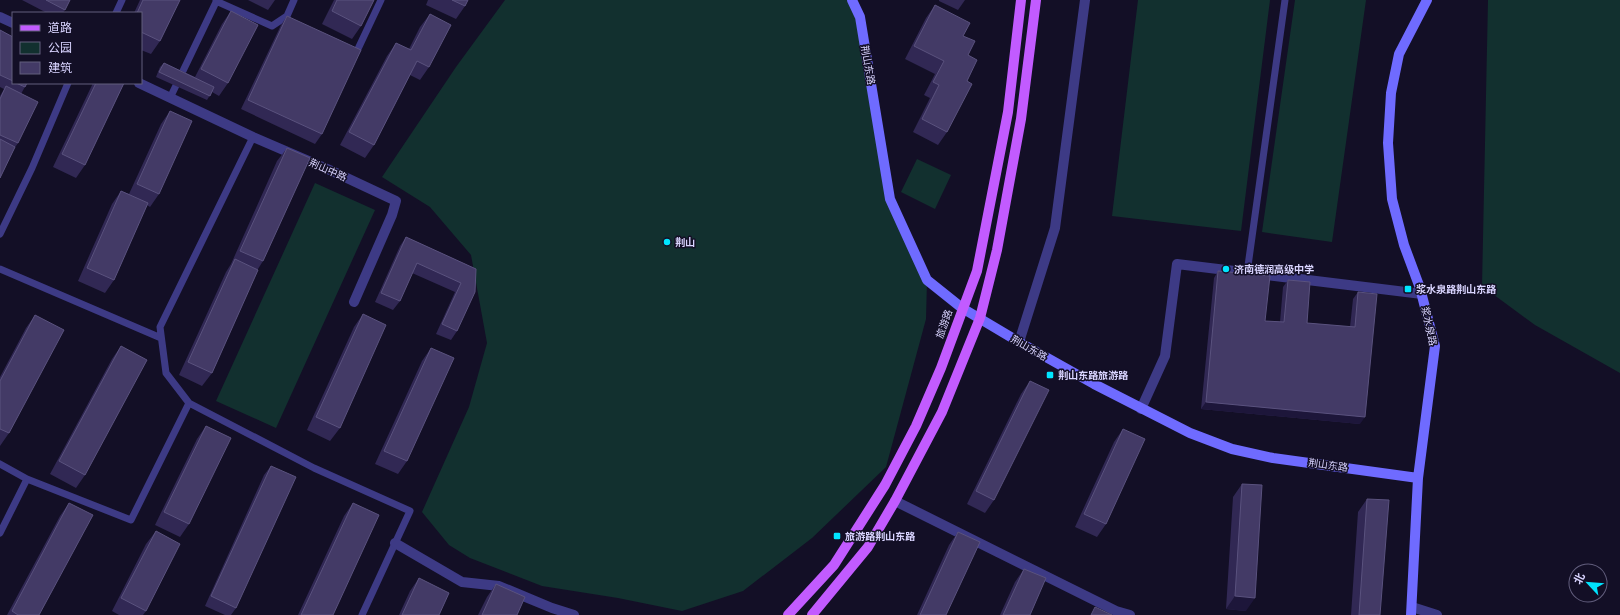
<svg xmlns="http://www.w3.org/2000/svg" width="1620" height="615" viewBox="0 0 1620 615" font-family="Ubuntu,'Noto Sans SC',sans-serif">
<style>
.green{fill:#12302f}
.lines{fill:none;stroke-linecap:round;stroke-linejoin:round}
.lane{stroke:#3d3a85;stroke-width:7}
.street{stroke:#3d3a85;stroke-width:10}
.secondary{stroke:#6f6bff;stroke-width:10}
.primary{stroke:#c25bff;stroke-width:10}
.wall{fill:#312854}
.shaded-wall{fill:#1d163a}
.building{fill:#433a66;stroke:#5a527e}
.poi-dot{fill:#00e5ff;stroke:#130f26;stroke-width:1.5}
.labels{text-anchor:middle;dominant-baseline:central;stroke-width:3;stroke-linejoin:round;paint-order:stroke}
.street-label{font-size:10px;fill:#d9d4ff;stroke:#130f26}
.poi-label{font-size:10px;font-weight:bold;fill:#d9d4ff;stroke:#130f26;text-anchor:start}
</style>
<rect width="100%" height="100%" fill="#130f26"/>
<path class="green" d="M505,0H852L890,199L927,280L926,319L886,467L812,538L743,591L682,611L618,598L542,586L470,558L449,545L422,512L469,407L487,343L471,255L430,207L382,177L456,67Z
M1138,0H1270L1241,231L1112,216Z
M1295,0H1366L1332,242L1262,232Z
M1488,0H1620V373L1535,325L1482,286Z
M917,159L951,175L935,209L901,192Z
M315,183L375,210L276,428L216,401Z"/>
<g class="lines">
<path class="lane" d="M216,1L272,26L287,16L294,0
M116,13L122,0
M357,51L381,0
M170,98L217,0
M0,234L32,168L68,83
M0,269L161,338
M1247,273L1285,0
M189,403L314,468L410,511L362,615
M0,464L27,479L0,533
M27,479L131,520L189,403L166,373L160,327L253,137"/>
<path class="street" d="M0,17L13,23
M139,83L253,137L332,171L396,201L392,215L354,302
M1019,342L1055,228L1085,0
M1141,409L1165,356L1177,264L1422,294
M895,501L1116,611L1130,615
M395,543L462,582L499,586L552,608L574,615
M1412,607L1437,615"/>
<path class="secondary" d="M852,0L860,17L890,199L927,280L962,308L1019,342L1094,384L1190,433L1232,449L1273,458L1418,478
M1411,615L1418,478L1435,346L1420,288L1404,245L1392,199L1388,143L1391,93L1399,54L1427,0"/>
<path class="primary" d="M788,615L834,565L885,485L916,426L941,368L977,271L1008,112L1021,0
M812,615L868,547L895,501L942,412L980,318L997,250L1021,119L1036,0"/>
</g>
<path class="wall" d="M22,0H70L63,13H47Z
M140,0H180L160,41L151,54L141,50V13H134Z
M248,0H275L268,10Z
M334,0H374L361,26L352,39L322,24Z
M428,0H468L465,6L456,19L426,5Z
M939,0H965L958,10L939,1Z
M935,5L963,36L968,55L967,81L947,132L938,145L913,132L930,98L924,95L935,74L905,59L926,18Z
M231,11L228,83L219,96L212,92L207,100L156,77L160,67L164,63L195,77L222,24Z
M430,14L429,67L420,80L410,75L374,145L365,158L340,145L387,56L396,43L409,49L420,27Z
M287,16L322,134L315,144L241,109L281,25Z
M0,30L13,37V83H27L21,94L18,143L14,149L0,178V96L4,89L0,87Z
M93,83H124L85,165L76,178L53,167Z
M170,111L159,194L150,207L147,205L114,280L105,293L78,281L112,204L121,191L129,194L161,124Z
M287,148L263,261L258,269L212,373L202,386L179,375L226,272L231,264L277,161Z
M406,237L476,269L457,331L451,340L436,334L455,292L412,273L400,301L393,310L375,302L400,246Z
M1218,271L1265,321L1280,322L1283,287L1288,280L1307,323L1350,327L1353,299L1358,292L1360,424L1201,409L1214,278Z
M363,314L340,428L330,441L307,430L354,327Z
M35,315L9,433L0,446V377L26,328Z
M121,346L85,475L76,488L50,474L112,359Z
M431,348L407,461L398,474L375,464L422,361Z
M1030,381L994,500L985,513L967,504L1021,394Z
M206,426L189,524L180,537L155,525L197,439Z
M1123,429L1106,524L1097,537L1075,527L1114,442Z
M271,466L236,608L231,615H225L205,606L264,475Z
M1242,484L1246,611L1226,609L1233,497Z
M1367,499L1380,615H1351L1358,512Z
M69,503L39,615H7L60,516Z
M353,503L333,615H298L344,516Z
M156,531L146,611L143,615H119L112,611L146,544Z
M958,532L946,615H917L949,545Z
M1024,569L1030,615H1000L1015,582Z
M419,578L439,615H399L410,591Z
M496,584L517,615H478L487,597Z"/>
<path class="shaded-wall" d="M1206,402L1365,417L1360,424L1201,409Z
M1235,596L1255,598L1246,611L1226,609Z"/>
<path class="building" d="M46,0H70L65,10Z
M143,0H180L160,41L141,32V13H137Z
M337,0H374L361,26L332,11Z
M452,0H468L465,6Z
M935,5L970,23L963,36L975,41L968,55L977,60L967,81L972,84L947,132L922,119L939,85L933,82L944,61L914,46Z
M231,11L258,25L228,83L201,69Z
M430,14L451,25L429,67L417,61L374,145L349,132L396,43L411,50Z
M287,16L361,50L322,134L248,100Z
M0,30L13,37V81L0,75Z
M164,63L214,87L210,96L159,72Z
M16,83H27L25,87Z
M96,83H124L85,165L62,154Z
M6,86L38,102L18,143L0,135V99Z
M170,111L192,121L159,194L137,184Z
M0,139L15,147L0,178Z
M287,148L310,158L263,261L240,251Z
M121,191L148,203L114,280L87,268Z
M406,237L476,269L475,292L457,331L442,324L461,283L417,263L400,301L381,293Z
M235,259L258,270L212,373L188,362Z
M1218,271L1270,276L1265,321L1284,322L1288,280L1310,282L1307,323L1355,327L1358,292L1377,294L1365,417L1206,402Z
M363,314L386,325L340,428L316,417Z
M35,315L64,330L9,433L0,429V381Z
M121,346L147,360L85,475L59,461Z
M431,348L454,358L407,461L384,451Z
M1030,381L1049,390L994,500L976,491Z
M206,426L231,438L189,524L164,512Z
M1123,429L1145,439L1106,524L1084,514Z
M271,466L296,477L236,608L211,596Z
M1242,484L1262,485L1255,598L1235,596Z
M1367,499L1389,500L1380,615H1359Z
M69,503L93,515L39,615H18L12,611Z
M353,503L379,515L333,615H301Z
M156,531L180,544L146,611L121,598Z
M958,532L980,542L946,615H920Z
M1024,569L1046,578L1030,615H1003Z
M419,578L449,593L439,615H402Z
M496,584L525,597L517,615H482Z
M1095,607L1112,615H1091Z"/>
<g class="poi-dot">
<circle cx="667" cy="242" r="4"/>
<circle cx="1226" cy="269" r="4"/>
<rect x="1404" y="285" width="8" height="8" rx="2"/>
<rect x="1046" y="371" width="8" height="8" rx="2"/>
<rect x="833" y="532" width="8" height="8" rx="2"/>
</g>
<g class="labels">
<g class="street-label">
<text transform="translate(868 65) rotate(80)">荆山东路</text>
<text transform="translate(328 170) rotate(24)">荆山中路</text>
<text transform="translate(944 324) rotate(-71)">旅游路</text>
<text transform="translate(1429 326) rotate(78)">浆水泉路</text>
<text transform="translate(1029 348) rotate(30)">荆山东路</text>
<text transform="translate(1328 465) rotate(8)">荆山东路</text>
</g>
<g class="poi-label">
<text x="675" y="242">荆山</text>
<text x="1234" y="269">济南德润高级中学</text>
<text x="1416" y="289">浆水泉路荆山东路</text>
<text x="1058" y="375">荆山东路旅游路</text>
<text x="845" y="536">旅游路荆山东路</text>
</g>
</g>
<rect x="12" y="12" width="130" height="72" fill="#130f26" stroke="#625e7d"/>
<rect x="20" y="25" width="20" height="6" fill="#c25bff" stroke="#625e7d"/>
<text x="48" y="32" font-size="12" fill="#d9d4ff">道路</text>
<rect x="20" y="42" width="20" height="12" fill="#12302f" stroke="#625e7d"/>
<text x="48" y="52" font-size="12" fill="#d9d4ff">公园</text>
<rect x="20" y="62" width="20" height="12" fill="#433a66" stroke="#625e7d"/>
<text x="48" y="72" font-size="12" fill="#d9d4ff">建筑</text>
<g transform="translate(1588 583) rotate(296)"><circle r="19" fill="#130f26" stroke="#625e7d"/>
<path d="M0-3L7 15L0 10L-7 15Z" fill="#00e5ff"/>
<text y="-6" font-size="11" font-weight="bold" text-anchor="middle" fill="#d9d4ff">北</text>
</g>
</svg>
